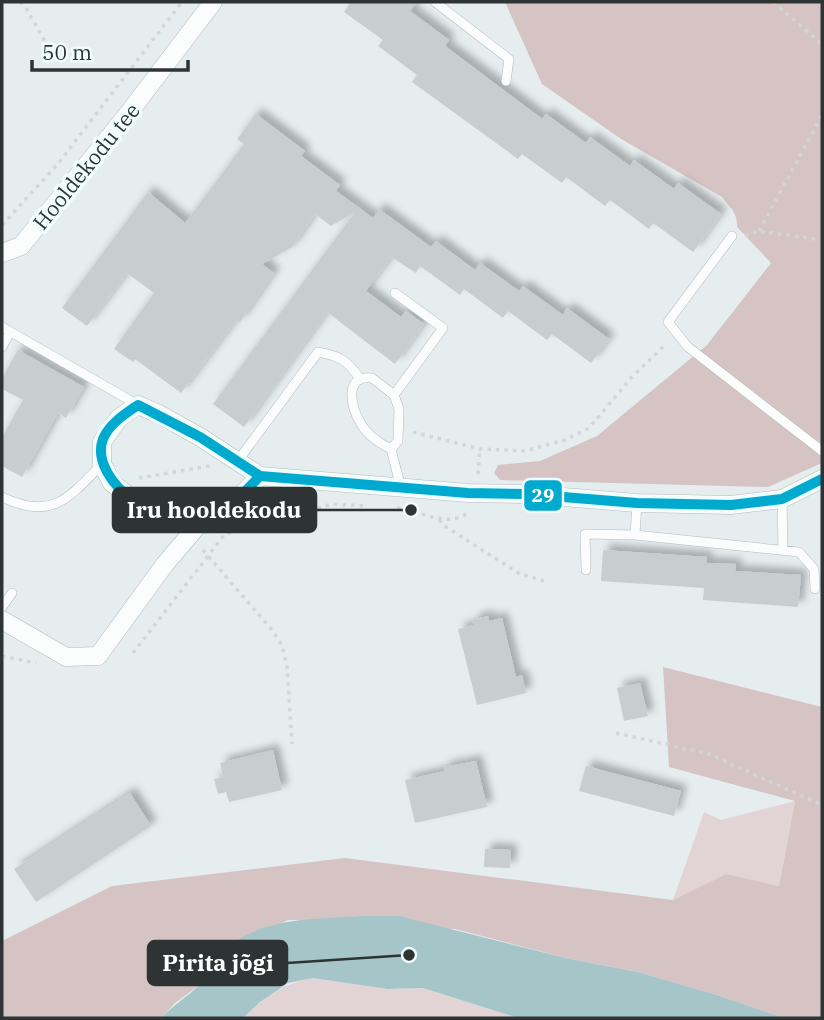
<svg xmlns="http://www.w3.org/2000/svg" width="824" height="1020" viewBox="0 0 824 1020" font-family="'IBM Plex Serif',serif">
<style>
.green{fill:#e2d4d5}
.forest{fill:#d6c4c5}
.water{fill:#a6c5c8}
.building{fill:#c8cece;filter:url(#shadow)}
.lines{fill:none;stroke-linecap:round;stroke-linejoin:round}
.service-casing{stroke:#b5babb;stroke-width:10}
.minor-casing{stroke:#b5babb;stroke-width:19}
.path{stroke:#d3d6d6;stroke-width:3.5;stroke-dasharray:3.5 5;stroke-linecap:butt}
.service{stroke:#fbfcfc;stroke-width:9}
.minor{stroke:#fbfcfc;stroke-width:18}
.bus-1-casing{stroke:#f0fdfe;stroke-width:16}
.bus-1{stroke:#00a9ce;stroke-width:10}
.labels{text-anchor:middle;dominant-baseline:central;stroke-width:7;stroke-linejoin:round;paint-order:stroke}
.street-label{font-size:21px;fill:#2e3334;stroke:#f0fdfe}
.leader{fill:none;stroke:#2e3334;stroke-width:2.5}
.callout-dot{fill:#2e3334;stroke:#f0fdfe;stroke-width:2.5}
.callout{fill:#2e3334;stroke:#2e3334;stroke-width:2.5}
.callout-label{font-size:23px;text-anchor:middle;font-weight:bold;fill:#fff}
.line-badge{stroke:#f0fdfe;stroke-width:2.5}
.badge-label{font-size:19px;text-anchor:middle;font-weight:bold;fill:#fff}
</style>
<defs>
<filter id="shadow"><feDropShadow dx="6" dy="-6" stdDeviation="3.5" flood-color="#0004"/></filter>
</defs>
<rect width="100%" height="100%" fill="#e6edee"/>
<path class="green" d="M795,801L779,886L726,874L673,900L704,812L721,820Z
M313,978L387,989L423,988L518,1018H243C267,995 280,985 313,978Z"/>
<path class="forest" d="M505,2H822V463L768,487L500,480L494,473L498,465L540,461L597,436L707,345L771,263L737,227C738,214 730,207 722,197L621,139L542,84Z
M663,667L822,707V1018H784L717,995L638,972L570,959L455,929L317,920H288L221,953L202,983L175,1003L161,1018H2V941L112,886L345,858L673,900L726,874L779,886L795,801L669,767Z"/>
<path class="water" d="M361,916H399L570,959L638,972L717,995L784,1018H518L423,988L387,989L313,978L288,983L260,1002L243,1018H161C173,1005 189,996 201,983C210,974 214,960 223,952C260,916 313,920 361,916Z"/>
<path class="building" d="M351,2H417L410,11L449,40L445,46L542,119L546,114L586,143L590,137L630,166L634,160L674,189L678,183L721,214L693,252L653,223L649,229L610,200L605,206L566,177L562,183L522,154L518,159L412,82L417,75L378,46L383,40L344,12Z
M256,114L305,151L301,156L340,185L336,191L373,218L379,209L431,247L436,241L475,270L480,263L519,291L523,286L563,315L567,308L609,339L591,363L552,334L547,340L508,311L503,318L464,289L460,295L420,266L416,273L391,257L366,291L401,317L406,311L424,324L395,364L327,312L244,427L213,404L355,212L331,226L315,214L292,247L262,264L274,273L240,322L236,320L181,393L135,359L133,362L114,349L154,293L127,273L87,326L62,308L148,192L185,223L244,144L237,139Z
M18,350L84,387L66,418L58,413L22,477L2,466V437L23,400L2,389V378Z
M603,550L707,557L706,563L736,564L735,571L801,575L798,607L703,600L704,588L601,581Z
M488,616L489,621L502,618L516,677L522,675L526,693L477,705L458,629L474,625L472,620Z
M640,683L648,716L624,721L617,688Z
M273,750L282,790L229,802L226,792L218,794L214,779L223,777L220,763Z
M476,761L487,807L415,823L405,780L445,771L444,767Z
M586,766L681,791L674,816L579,791Z
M130,793L151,826L36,902L14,869Z
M485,849L511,850L510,868L484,867Z"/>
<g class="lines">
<g class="service-casing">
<path id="service" d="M435,2L509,59L506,81
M732,236L668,322L688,347L822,451
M2,327L138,405
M2,347L10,332
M394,395L443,328L395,293
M391,449C379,443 368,436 361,424C351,409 343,374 372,378L394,395L399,409L398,441L391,449L401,488
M237,462L318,352C340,356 347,360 360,379
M2,497C52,521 69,498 102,464
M782,499L783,550
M635,535L637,503
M586,570L585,534L635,535L799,552L814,569L815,589
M2,607L12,593"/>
</g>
<g class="minor-casing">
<path id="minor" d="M2,253L21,246L128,114L213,2
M199,524L176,523L153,515L112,483L102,464V442L119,418L138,405L159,414L200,437L260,476L468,493L526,494L637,503L731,505L782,499L822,479
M2,620L66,657L98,656L165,564L199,524L226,511L260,476"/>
</g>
<path class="path" d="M20,2L26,8L53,56
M773,2L822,44
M2,225L57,165L182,2
M759,231L822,115
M745,236L759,231L822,240
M413,432L480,449L525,451L565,440L589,428L631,378L666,344
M478,474L480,449
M139,478L210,466
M397,508C421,511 448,529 469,512
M439,520L446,527L520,574L545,581
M203,550L272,630L282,645L287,667L292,744
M133,653L225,534L332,504L365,506
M2,656L36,663
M616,733L709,754L822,805"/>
<use href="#service" class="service"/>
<use href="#minor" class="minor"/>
<g class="bus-1-casing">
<path id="bus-1" d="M138,405L200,437L260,476C244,492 228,513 206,522C169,536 87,482 103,439C109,424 125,414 138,405Z
M260,476L468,493L526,494L637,503L731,505L782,499L822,479"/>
</g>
<use href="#bus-1" class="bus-1"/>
</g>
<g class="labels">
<g class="street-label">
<text transform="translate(86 166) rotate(-51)">Hooldekodu tee</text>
</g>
</g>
<path class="leader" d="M411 510L316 510M409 955L287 963"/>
<g class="callout-dot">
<circle cx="411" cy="510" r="7"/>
<circle cx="409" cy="955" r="7"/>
</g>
<g class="callout">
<rect x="113" y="488" width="203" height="44" rx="7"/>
<rect x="148" y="941" width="139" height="44" rx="7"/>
</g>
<g class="callout-label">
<text x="214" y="518">Iru hooldekodu</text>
<text x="218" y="971">Pirita jõgi</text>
</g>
<rect class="line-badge" x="523" y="479" width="40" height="33" rx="7" fill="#00a9ce"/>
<g class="badge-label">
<text x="543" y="502">29</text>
</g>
<rect width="824" height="1020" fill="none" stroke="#2e3334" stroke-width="7"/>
<path d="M32 60v10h156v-10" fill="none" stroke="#2e3334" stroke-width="3.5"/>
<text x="42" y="60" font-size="21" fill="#2e3334" stroke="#f0fdfe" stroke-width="5" paint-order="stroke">50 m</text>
</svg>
